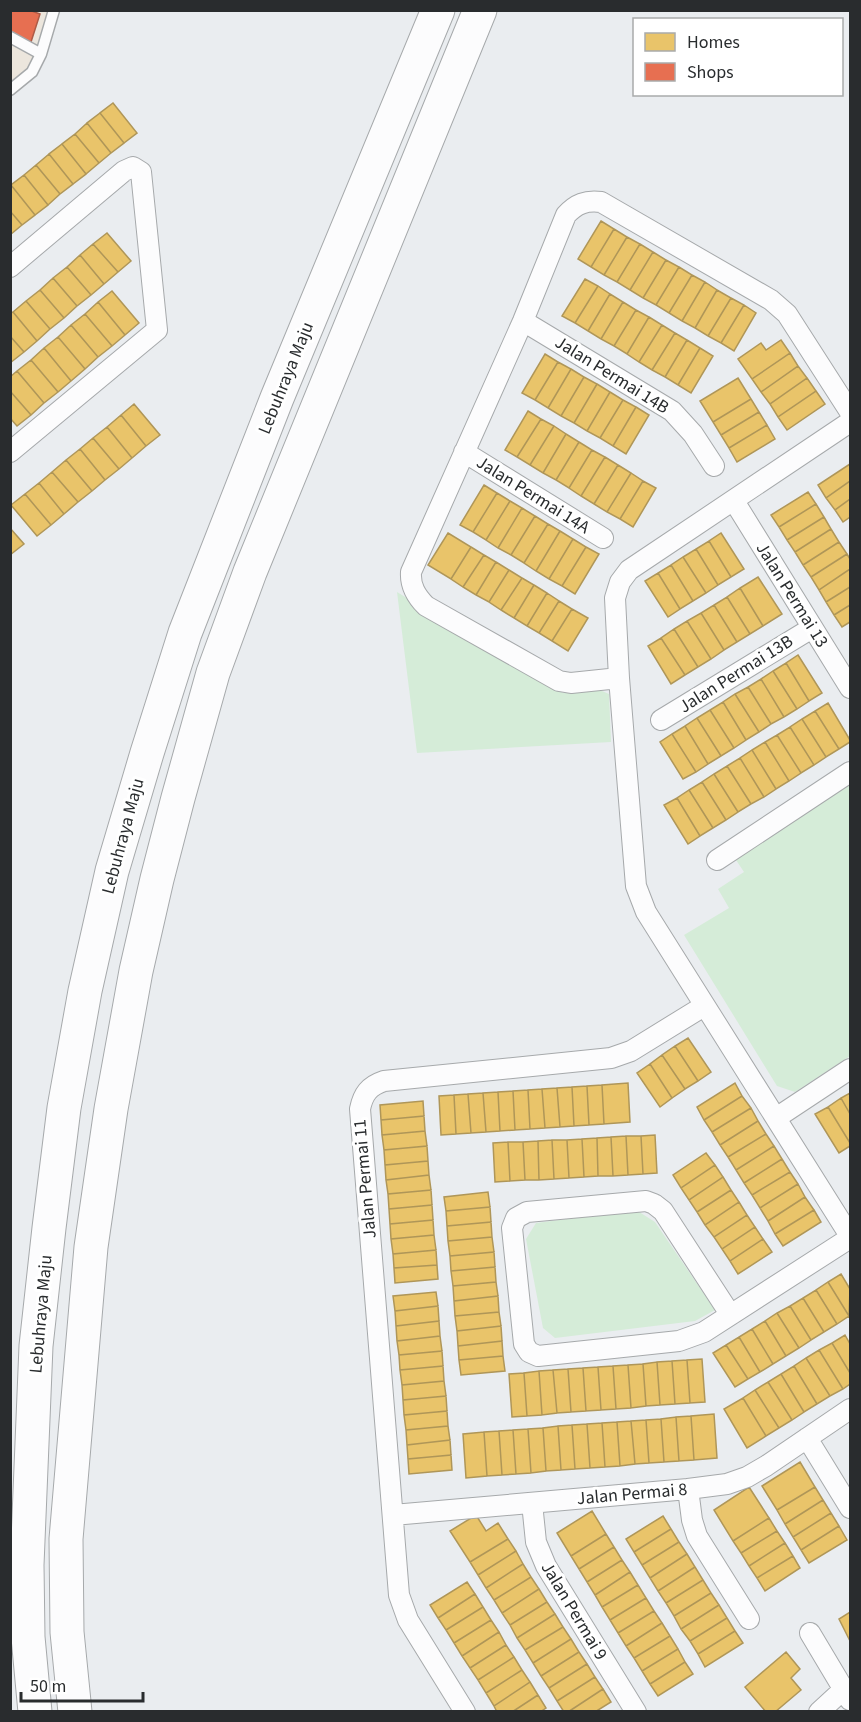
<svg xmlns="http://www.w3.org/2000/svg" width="861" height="1722" viewBox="0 0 861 1722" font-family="'Source Sans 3',sans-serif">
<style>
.commercial{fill:#ece6dd}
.green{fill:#d5ecd8}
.homes{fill:#e9c46a;stroke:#af9658;stroke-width:1.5}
.shops{fill:#e76f51;stroke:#ae5b46;stroke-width:1.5}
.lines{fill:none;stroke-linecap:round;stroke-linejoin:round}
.lane-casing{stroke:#a6a9ab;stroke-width:13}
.street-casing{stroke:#a6a9ab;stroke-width:22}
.highway-casing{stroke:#a6a9ab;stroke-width:35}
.lane{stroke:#fcfcfd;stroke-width:10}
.street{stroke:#fcfcfd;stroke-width:20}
.highway{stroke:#fcfcfd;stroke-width:33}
.labels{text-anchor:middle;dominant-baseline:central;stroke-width:6;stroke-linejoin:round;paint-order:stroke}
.street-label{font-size:18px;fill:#292c2e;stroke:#fff}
</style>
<rect width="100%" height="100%" fill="#eaedf0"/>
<path class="commercial" d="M11,11H50L39,48L29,68L11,84Z"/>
<path class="green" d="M397,592L563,693L595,688L609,694L611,742L417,753Z
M850,781V1056L795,1092L777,1086L684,935L729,908L718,889L744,872L732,854Z
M636,1210L655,1222L715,1310L695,1321L555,1338L543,1328L526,1239L536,1223Z"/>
<path class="homes" d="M113,103L137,133L124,143L100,113Z
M100,113L124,143L111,153L87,123Z
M87,123L111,153L99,163L75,134Z
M75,134L99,163L86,174L62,144Z
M62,144L86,174L73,184L49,154Z
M49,154L73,184L60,194L36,165Z
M36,165L60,194L48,205L24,175Z
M24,175L48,205L35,215L11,185Z
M11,185L35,215L22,225L10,211Z
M10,211L22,225L10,235Z
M601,221L614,229L591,267L578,259Z
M614,229L627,237L604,275L591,267Z
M107,233L131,261L118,272L93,244Z
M627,237L640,244L617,282L604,275Z
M93,244L118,272L104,284L80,255Z
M640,244L653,252L630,290L617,282Z
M653,252L666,260L643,298L630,290Z
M80,255L104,284L91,295L67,267Z
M666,260L679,267L656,305L643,298Z
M67,267L91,295L77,306L53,278Z
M679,267L692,275L669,313L656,305Z
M692,275L705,282L682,321L669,313Z
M53,278L77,306L64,318L40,290Z
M585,279L598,286L575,323L562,316Z
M705,282L717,290L695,328L682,321Z
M598,286L610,294L588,331L575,323Z
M40,290L64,318L50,329L26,301Z
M717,290L731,298L708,336L695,328Z
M112,291L139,323L125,335L98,302Z
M610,294L623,302L601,339L588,331Z
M731,298L744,305L721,343L708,336Z
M26,301L50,329L37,341L13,312Z
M98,302L125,335L112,346L85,314Z
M623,302L636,310L614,346L601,339Z
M744,305L756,313L734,351L721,343Z
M636,310L649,317L627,354L614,346Z
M13,312L37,341L24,352L10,336V314Z
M85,314L112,346L98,357L71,325Z
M649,317L662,325L639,362L627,354Z
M71,325L98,357L85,369L58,337Z
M662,325L675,333L652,370L639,362Z
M675,333L687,340L665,377L652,370Z
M10,336L24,352L10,363Z
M58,337L85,369L71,381L44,348Z
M687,340L700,348L678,385L665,377Z
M781,340L790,353L752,379L738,359L761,343L766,350Z
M44,348L71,381L58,392L31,360Z
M700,348L713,356L691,393L678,385Z
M790,353L798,366L761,392L752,379Z
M545,354L558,362L535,400L522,393Z
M31,360L58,392L44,403L17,371Z
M558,362L571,369L548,408L535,400Z
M798,366L807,378L770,404L761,392Z
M571,369L584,377L561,416L548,408Z
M17,371L44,403L31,415L10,391V377Z
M584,377L597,384L574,423L561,416Z
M738,378L751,399L713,422L700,401Z
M807,378L816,391L778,417L770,404Z
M597,384L610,392L587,431L574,423Z
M10,391L31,415L17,426L10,418Z
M816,391L825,404L787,430L778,417Z
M610,392L623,400L600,438L587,431Z
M751,399L759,412L721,435L713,422Z
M623,400L636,407L613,446L600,438Z
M134,404L160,435L146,446L121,415Z
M636,407L649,415L626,454L613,446Z
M528,411L541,419L517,457L505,450Z
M759,412L767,425L729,448L721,435Z
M121,415L146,446L132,458L107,427Z
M541,419L554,426L530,465L517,457Z
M767,425L775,439L737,462L729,448Z
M554,426L566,434L543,473L530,465Z
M107,427L132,458L119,469L93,438Z
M566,434L579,442L556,480L543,473Z
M93,438L119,469L105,480L80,449Z
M579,442L592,450L569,488L556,480Z
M80,449L105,480L92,491L66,460Z
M592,450L605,457L581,496L569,488Z
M605,457L618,465L594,504L581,496Z
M66,460L92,491L78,502L52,472Z
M850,464V481L826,498L818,485Z
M618,465L631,473L607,512L594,504Z
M52,472L78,502L64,514L39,483Z
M631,473L643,481L620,519L607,512Z
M643,481L656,488L633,527L620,519Z
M850,481V499L835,510L826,498Z
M39,483L64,514L51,525L25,494Z
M484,485L497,493L473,532L460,525Z
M808,492L816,504L779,527L771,515Z
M497,493L510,501L486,540L473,532Z
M25,494L51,525L37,536L11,505Z
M850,499V517L843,522L835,510Z
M510,501L522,508L498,548L486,540Z
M816,504L824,517L787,540L779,527Z
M522,508L535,516L511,555L498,548Z
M535,516L548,524L524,563L511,555Z
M824,517L831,529L795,552L787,540Z
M548,524L560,531L536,571L524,563Z
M10,528L24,544L10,555Z
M831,529L839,542L803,565L795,552Z
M560,531L573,539L549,579L536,571Z
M448,533L471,547L451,579L428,565Z
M721,533L744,569L731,577L709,541Z
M573,539L586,547L562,586L549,579Z
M709,541L731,577L718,585L696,549Z
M839,542L847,554L811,577L803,565Z
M471,547L484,555L463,587L451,579Z
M586,547L599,554L575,594L562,586Z
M696,549L718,585L706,593L683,557Z
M847,554L850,559V569L819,590L811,577Z
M484,555L496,562L476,595L463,587Z
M683,557L706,593L693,601L671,565Z
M496,562L509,570L489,602L476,595Z
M671,565L693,601L680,609L658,573Z
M850,569V587L826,602L819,590Z
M509,570L522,578L501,610L489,602Z
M658,573L680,609L668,617L645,581Z
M758,577L782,614L763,626L740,588Z
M522,578L534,585L514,618L501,610Z
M534,585L547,593L527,626L514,618Z
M850,587V605L834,615L826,602Z
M740,588L763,626L750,634L727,597Z
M547,593L559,601L539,633L527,626Z
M727,597L750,634L737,642L714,605Z
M559,601L572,609L552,641L539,633Z
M714,605L737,642L724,650L701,613Z
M850,605V622L842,627L834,615Z
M572,609L588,618L568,651L552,641Z
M701,613L724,650L711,659L687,621Z
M687,621L711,659L698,667L674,629Z
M674,629L698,667L685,675L661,638Z
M661,638L685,675L671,684L648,646Z
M798,655L822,693L809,701L786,663Z
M786,663L809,701L797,709L773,671Z
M773,671L797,709L784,717L761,679Z
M761,679L784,717L771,724L748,687Z
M748,687L771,724L759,732L735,694Z
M735,694L759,732L746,740L723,702Z
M723,702L746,740L734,748L710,710Z
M828,703L850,740V742L839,749L815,711Z
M710,710L734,748L721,756L697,718Z
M815,711L839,749L826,757L802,719Z
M697,718L721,756L708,764L685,726Z
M802,719L826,757L814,765L790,727Z
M685,726L708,764L696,772L672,734Z
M790,727L814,765L801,773L777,735Z
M672,734L696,772L683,779L660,742Z
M777,735L801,773L789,781L765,742Z
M765,742L789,781L776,789L752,750Z
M752,750L776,789L764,797L740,758Z
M740,758L764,797L751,804L727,766Z
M727,766L751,804L738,812L714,774Z
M714,774L738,812L726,820L702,782Z
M702,782L726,820L713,828L689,790Z
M689,790L713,828L700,836L677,798Z
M677,798L700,836L688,844L664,805Z
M688,1038L711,1072L698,1081L675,1046Z
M675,1046L698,1081L685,1089L662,1055Z
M662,1055L685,1089L672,1098L650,1064Z
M650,1064L672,1098L660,1107L637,1073Z
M628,1083L630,1122L604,1124L602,1085Z
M735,1083L742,1096L704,1120L697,1107Z
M602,1085L604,1124L589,1125L587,1086Z
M587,1086L589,1125L574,1126L572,1087Z
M572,1087L574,1126L560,1127L557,1088Z
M557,1088L560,1127L545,1128L542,1089Z
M542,1089L545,1128L530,1129L528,1090Z
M528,1090L530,1129L515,1130L513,1091Z
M513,1091L515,1130L500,1131L498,1092Z
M498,1092L500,1131L486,1132L483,1093Z
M483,1093L486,1132L471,1133L468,1094Z
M850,1093V1114L841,1098Z
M468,1094L471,1133L456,1134L454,1095Z
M454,1095L456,1134L441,1135L439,1096Z
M742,1096L751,1108L712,1132L704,1120Z
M841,1098L850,1114V1143L828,1107Z
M423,1101L424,1116L381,1120L380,1105Z
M828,1107L850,1143V1146L839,1153L815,1114Z
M751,1108L758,1121L720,1145L712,1132Z
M424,1116L425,1131L382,1135L381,1120Z
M758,1121L766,1134L728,1157L720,1145Z
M425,1131L427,1146L384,1150L382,1135Z
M766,1134L774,1146L736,1170L728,1157Z
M655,1135L657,1173L643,1174L641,1136Z
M626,1136H641L643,1174L628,1175Z
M626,1136L628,1175L613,1176L611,1137Z
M611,1137L613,1176H598L597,1138Z
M597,1138L598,1176L584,1177L582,1139Z
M582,1139L584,1177L569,1178L567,1140Z
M552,1140H567L569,1178L554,1179Z
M552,1140L554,1179L539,1180L538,1141Z
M538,1141L539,1180H525L523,1142Z
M508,1142L510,1181L495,1182L493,1143Z
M508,1142H523L525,1180L510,1181Z
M427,1146L428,1161L385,1165L384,1150Z
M774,1146L782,1159L744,1183L736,1170Z
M706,1153L715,1165L681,1188L673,1175Z
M782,1159L790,1172L752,1195L744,1183Z
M428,1161L429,1175L386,1180L385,1165Z
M715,1165L723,1177L689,1200L681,1188Z
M790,1172L798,1184L760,1208L752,1195Z
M429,1175L431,1190L388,1194L386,1180Z
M723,1177L731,1190L697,1212L689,1200Z
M798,1184L805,1197L768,1221L760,1208Z
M431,1190L432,1205L389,1209L388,1194Z
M731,1190L739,1202L705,1225L697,1212Z
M488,1192L490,1207L446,1211L444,1197Z
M805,1197L814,1210L775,1234L768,1221Z
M739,1202L747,1215L714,1237L705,1225Z
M432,1205L433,1220L390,1224L389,1209Z
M490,1207L491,1222L447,1226L446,1211Z
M814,1210L821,1222L783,1246L775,1234Z
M747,1215L755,1227L722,1249L714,1237Z
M433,1220L434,1235L391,1239L390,1224Z
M491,1222L492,1237L448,1241L447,1226Z
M755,1227L763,1239L730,1261L722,1249Z
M434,1235L436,1250L393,1254L391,1239Z
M492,1237L494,1252L450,1256L448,1241Z
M763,1239L772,1252L738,1274L730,1261Z
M436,1250L437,1265L394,1268L393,1254Z
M494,1252L495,1267L451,1271L450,1256Z
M437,1265L438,1279L395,1283L394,1268Z
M495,1267L496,1282L453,1286L451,1271Z
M841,1274L850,1289L849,1316L828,1282Z
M496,1282L498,1296L454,1301L453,1286Z
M828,1282L849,1316L837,1324L816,1290Z
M816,1290L837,1324L824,1332L803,1298Z
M436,1292L438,1306L395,1311L393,1296Z
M498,1296L499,1312L455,1316L454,1301Z
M803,1298L824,1332L811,1340L790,1306Z
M438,1306L439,1321L396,1326L395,1311Z
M790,1306L811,1340L799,1348L777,1313Z
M499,1312L501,1326L457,1331L455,1316Z
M777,1313L799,1348L786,1356L765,1321Z
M439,1321L440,1336L397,1341L396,1326Z
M765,1321L786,1356L773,1364L752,1329Z
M501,1326L502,1341L458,1346L457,1331Z
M752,1329L773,1364L760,1372L739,1337Z
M845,1335L850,1344V1373L832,1343Z
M440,1336L442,1351L399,1355L397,1341Z
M739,1337L760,1372L748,1379L726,1345Z
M502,1341L503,1356L459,1360L458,1346Z
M832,1343L850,1373V1384L843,1389L819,1350Z
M726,1345L748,1379L735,1387L713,1353Z
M819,1350L843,1389L830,1396L806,1358Z
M442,1351L443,1366L400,1370L399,1355Z
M503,1356L505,1371L461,1375L459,1360Z
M806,1358L830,1396L817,1404L794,1366Z
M702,1359L705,1402L690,1403L687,1360Z
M687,1360L690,1403L675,1404L672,1361Z
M672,1361L675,1404L660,1405L657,1362Z
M657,1362L660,1405L646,1406L643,1364Z
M643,1364L646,1406L631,1408L628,1365Z
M628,1365L631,1408L616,1409L613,1366Z
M443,1366L444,1381L402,1385L400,1370Z
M613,1366L616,1409L601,1410L598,1367Z
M794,1366L817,1404L804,1412L781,1374Z
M598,1367L601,1410L586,1411L583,1368Z
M583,1368L586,1411L571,1412L568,1369Z
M568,1369L571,1412L557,1413L553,1370Z
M553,1370L557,1413L542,1415L539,1371Z
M539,1371L542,1415L527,1416L524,1373Z
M524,1373L527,1416L512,1417L509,1374Z
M781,1374L804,1412L792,1420L768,1382Z
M444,1381L446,1396L403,1400L402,1385Z
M768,1382L792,1420L779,1428L755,1390Z
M755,1390L779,1428L766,1436L743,1398Z
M446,1396L447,1411L404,1415L403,1400Z
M743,1398L766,1436L747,1448L724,1409Z
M447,1411L448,1426L406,1430L404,1415Z
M714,1414L717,1458L694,1460L691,1416Z
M691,1416L694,1460L679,1461L676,1417Z
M676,1417L679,1461L664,1462L661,1419Z
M661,1419L664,1462L649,1463L646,1420Z
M646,1420L649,1463L635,1464L631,1421Z
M631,1421L635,1464L620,1466L617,1422Z
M617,1422L620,1466L605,1467L602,1423Z
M602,1423L605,1467L590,1468L587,1424Z
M587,1424L590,1468L575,1469L572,1425Z
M572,1425L575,1469L561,1470L558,1426Z
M448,1426L450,1440L407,1445L406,1430Z
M558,1426L561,1470L546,1471L543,1428Z
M543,1428L546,1471L531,1473L528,1429Z
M528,1429L531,1473L516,1474L513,1430Z
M513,1430L516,1474L502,1475L499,1431Z
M499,1431L502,1475L487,1476L484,1432Z
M484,1432L487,1476L466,1478L463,1434Z
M450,1440L451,1455L408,1459L407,1445Z
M451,1455L452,1470L409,1474L408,1459Z
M800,1462L815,1487L777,1510L762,1486Z
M749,1487L769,1518L733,1541L714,1510Z
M815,1487L823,1500L785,1524L777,1510Z
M823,1500L831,1513L793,1537L785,1524Z
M592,1511L606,1534L571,1556L557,1533Z
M831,1513L839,1526L801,1550L793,1537Z
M476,1515L486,1531L498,1523L508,1539L470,1562L450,1531Z
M663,1516L671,1529L634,1552L626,1539Z
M769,1518L777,1531L741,1553L733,1541Z
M839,1526L847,1540L809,1563L801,1550Z
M671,1529L679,1542L642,1565L634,1552Z
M777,1531L785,1543L749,1566L741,1553Z
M606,1534L614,1547L579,1569L571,1556Z
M508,1539L516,1551L478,1575L470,1562Z
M679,1542L687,1554L650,1578L642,1565Z
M785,1543L793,1556L757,1578L749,1566Z
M614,1547L622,1560L587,1582L579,1569Z
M516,1551L523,1564L486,1588L478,1575Z
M687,1554L695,1567L658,1591L650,1578Z
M793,1556L800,1568L765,1591L757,1578Z
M622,1560L630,1572L595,1595L587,1582Z
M523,1564L531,1577L494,1600L486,1588Z
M695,1567L703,1580L666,1603L658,1591Z
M630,1572L638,1585L602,1607L595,1595Z
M531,1577L539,1589L502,1613L494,1600Z
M703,1580L711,1593L674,1616L666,1603Z
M467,1582L475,1594L438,1618L430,1605Z
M638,1585L646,1598L610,1620L602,1607Z
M539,1589L547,1602L510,1625L502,1613Z
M711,1593L719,1605L681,1629L674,1616Z
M475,1594L483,1607L446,1630L438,1618Z
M646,1598L654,1611L618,1633L610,1620Z
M547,1602L555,1614L517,1638L510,1625Z
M719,1605L727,1618L690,1641L681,1629Z
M483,1607L491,1620L454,1643L446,1630Z
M654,1611L662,1623L626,1646L618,1633Z
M850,1612V1641L839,1619Z
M555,1614L563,1627L525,1650L517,1638Z
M727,1618L735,1631L698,1654L690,1641Z
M491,1620L499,1632L462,1656L454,1643Z
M662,1623L670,1636L634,1658L626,1646Z
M563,1627L571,1639L533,1663L525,1650Z
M735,1631L743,1643L705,1667L698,1654Z
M499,1632L506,1645L470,1668L462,1656Z
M670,1636L678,1649L642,1671L634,1658Z
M571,1639L579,1652L541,1676L533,1663Z
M506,1645L514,1657L478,1680L470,1668Z
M678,1649L685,1662L650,1684L642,1671Z
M579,1652L587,1664L549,1688L541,1676Z
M786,1652L800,1669L791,1678L801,1690L775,1712H766L745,1687Z
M514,1657L522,1670L486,1693L478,1680Z
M685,1662L693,1674L658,1696L650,1684Z
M587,1664L595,1677L557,1701L549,1688Z
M522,1670L530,1682L494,1706L486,1693Z
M595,1677L603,1689L568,1712H564L557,1701Z
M530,1682L538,1695L512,1712H497L494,1706Z
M603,1689L611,1702L595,1712H568Z
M538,1695L546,1708L540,1712H512Z"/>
<path class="shops" d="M10,10H29L40,14L30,45L10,33Z"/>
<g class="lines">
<g class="lane-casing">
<path id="lane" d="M10,37L41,54
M10,90L32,72L41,54L54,10"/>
</g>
<g class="street-casing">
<path id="street" d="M10,267L124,171L133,167L141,172L157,330L10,452
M523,321L672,411L693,434L714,466
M850,422L629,570L620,582L615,598L619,678L636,886L646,912L850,1236
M464,452L603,538
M734,501L850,688
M619,678L571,683L559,681L426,606C416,596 410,586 411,572L523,321L566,215C576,204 586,200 601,202L771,300L787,314L850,412
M661,720L812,628
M717,860L850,772
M776,1118L850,1069
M730,1314L663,1211L654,1204L646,1201L527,1212L516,1218L512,1228L524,1344L529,1352L538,1356L679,1341L704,1332L850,1238
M807,1438L850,1508
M688,1489L692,1520L697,1536L749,1619
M532,1503L536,1542L546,1566L636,1712
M393,1515L688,1489L727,1484L747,1477L766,1466L850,1409
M810,1633L850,1700
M465,1712L408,1620L399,1595L360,1109C363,1094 369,1086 384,1081L611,1058L631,1051L704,1006
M819,1712L844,1689"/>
</g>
<g class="highway-casing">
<path id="highway" d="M35,1712L28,1637L27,1565L36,1346L49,1228L64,1108L85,991L112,871L147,753L185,633L277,398L438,10
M75,1712L67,1632L66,1539L91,1247L111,1109L136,971L157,879L178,798L213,673L250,572L480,10"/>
</g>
<use href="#lane" class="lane"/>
<use href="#street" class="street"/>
<use href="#highway" class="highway"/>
</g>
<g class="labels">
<g class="street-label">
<text transform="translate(612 375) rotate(32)">Jalan Permai 14B</text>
<text transform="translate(286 378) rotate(-68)">Lebuhraya Maju</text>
<text transform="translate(533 495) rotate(32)">Jalan Permai 14A</text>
<text transform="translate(792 595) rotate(58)">Jalan Permai 13</text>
<text transform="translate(736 674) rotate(-32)">Jalan Permai 13B</text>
<text transform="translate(123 836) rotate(-75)">Lebuhraya Maju</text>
<text transform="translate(365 1179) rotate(-95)">Jalan Permai 11</text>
<text transform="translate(41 1314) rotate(-85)">Lebuhraya Maju</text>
<text transform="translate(632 1494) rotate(-5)">Jalan Permai 8</text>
<text transform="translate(574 1611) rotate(59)">Jalan Permai 9</text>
</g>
</g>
<rect width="861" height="1722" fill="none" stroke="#292c2e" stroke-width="24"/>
<rect x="633" y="18" width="210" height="78" fill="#ffffff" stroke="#a9abab" stroke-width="1.5"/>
<rect x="645" y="33" width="30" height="18" fill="#e9c46a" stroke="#a9abab" stroke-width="1.5"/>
<text x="687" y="48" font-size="18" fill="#292c2e">Homes</text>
<rect x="645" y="63" width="30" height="18" fill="#e76f51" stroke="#a9abab" stroke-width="1.5"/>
<text x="687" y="78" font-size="18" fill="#292c2e">Shops</text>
<path d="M21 1692v9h122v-9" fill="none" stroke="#292c2e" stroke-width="3"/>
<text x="30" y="1692" font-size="18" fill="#292c2e" stroke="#ffffff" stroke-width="4.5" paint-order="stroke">50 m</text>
</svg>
